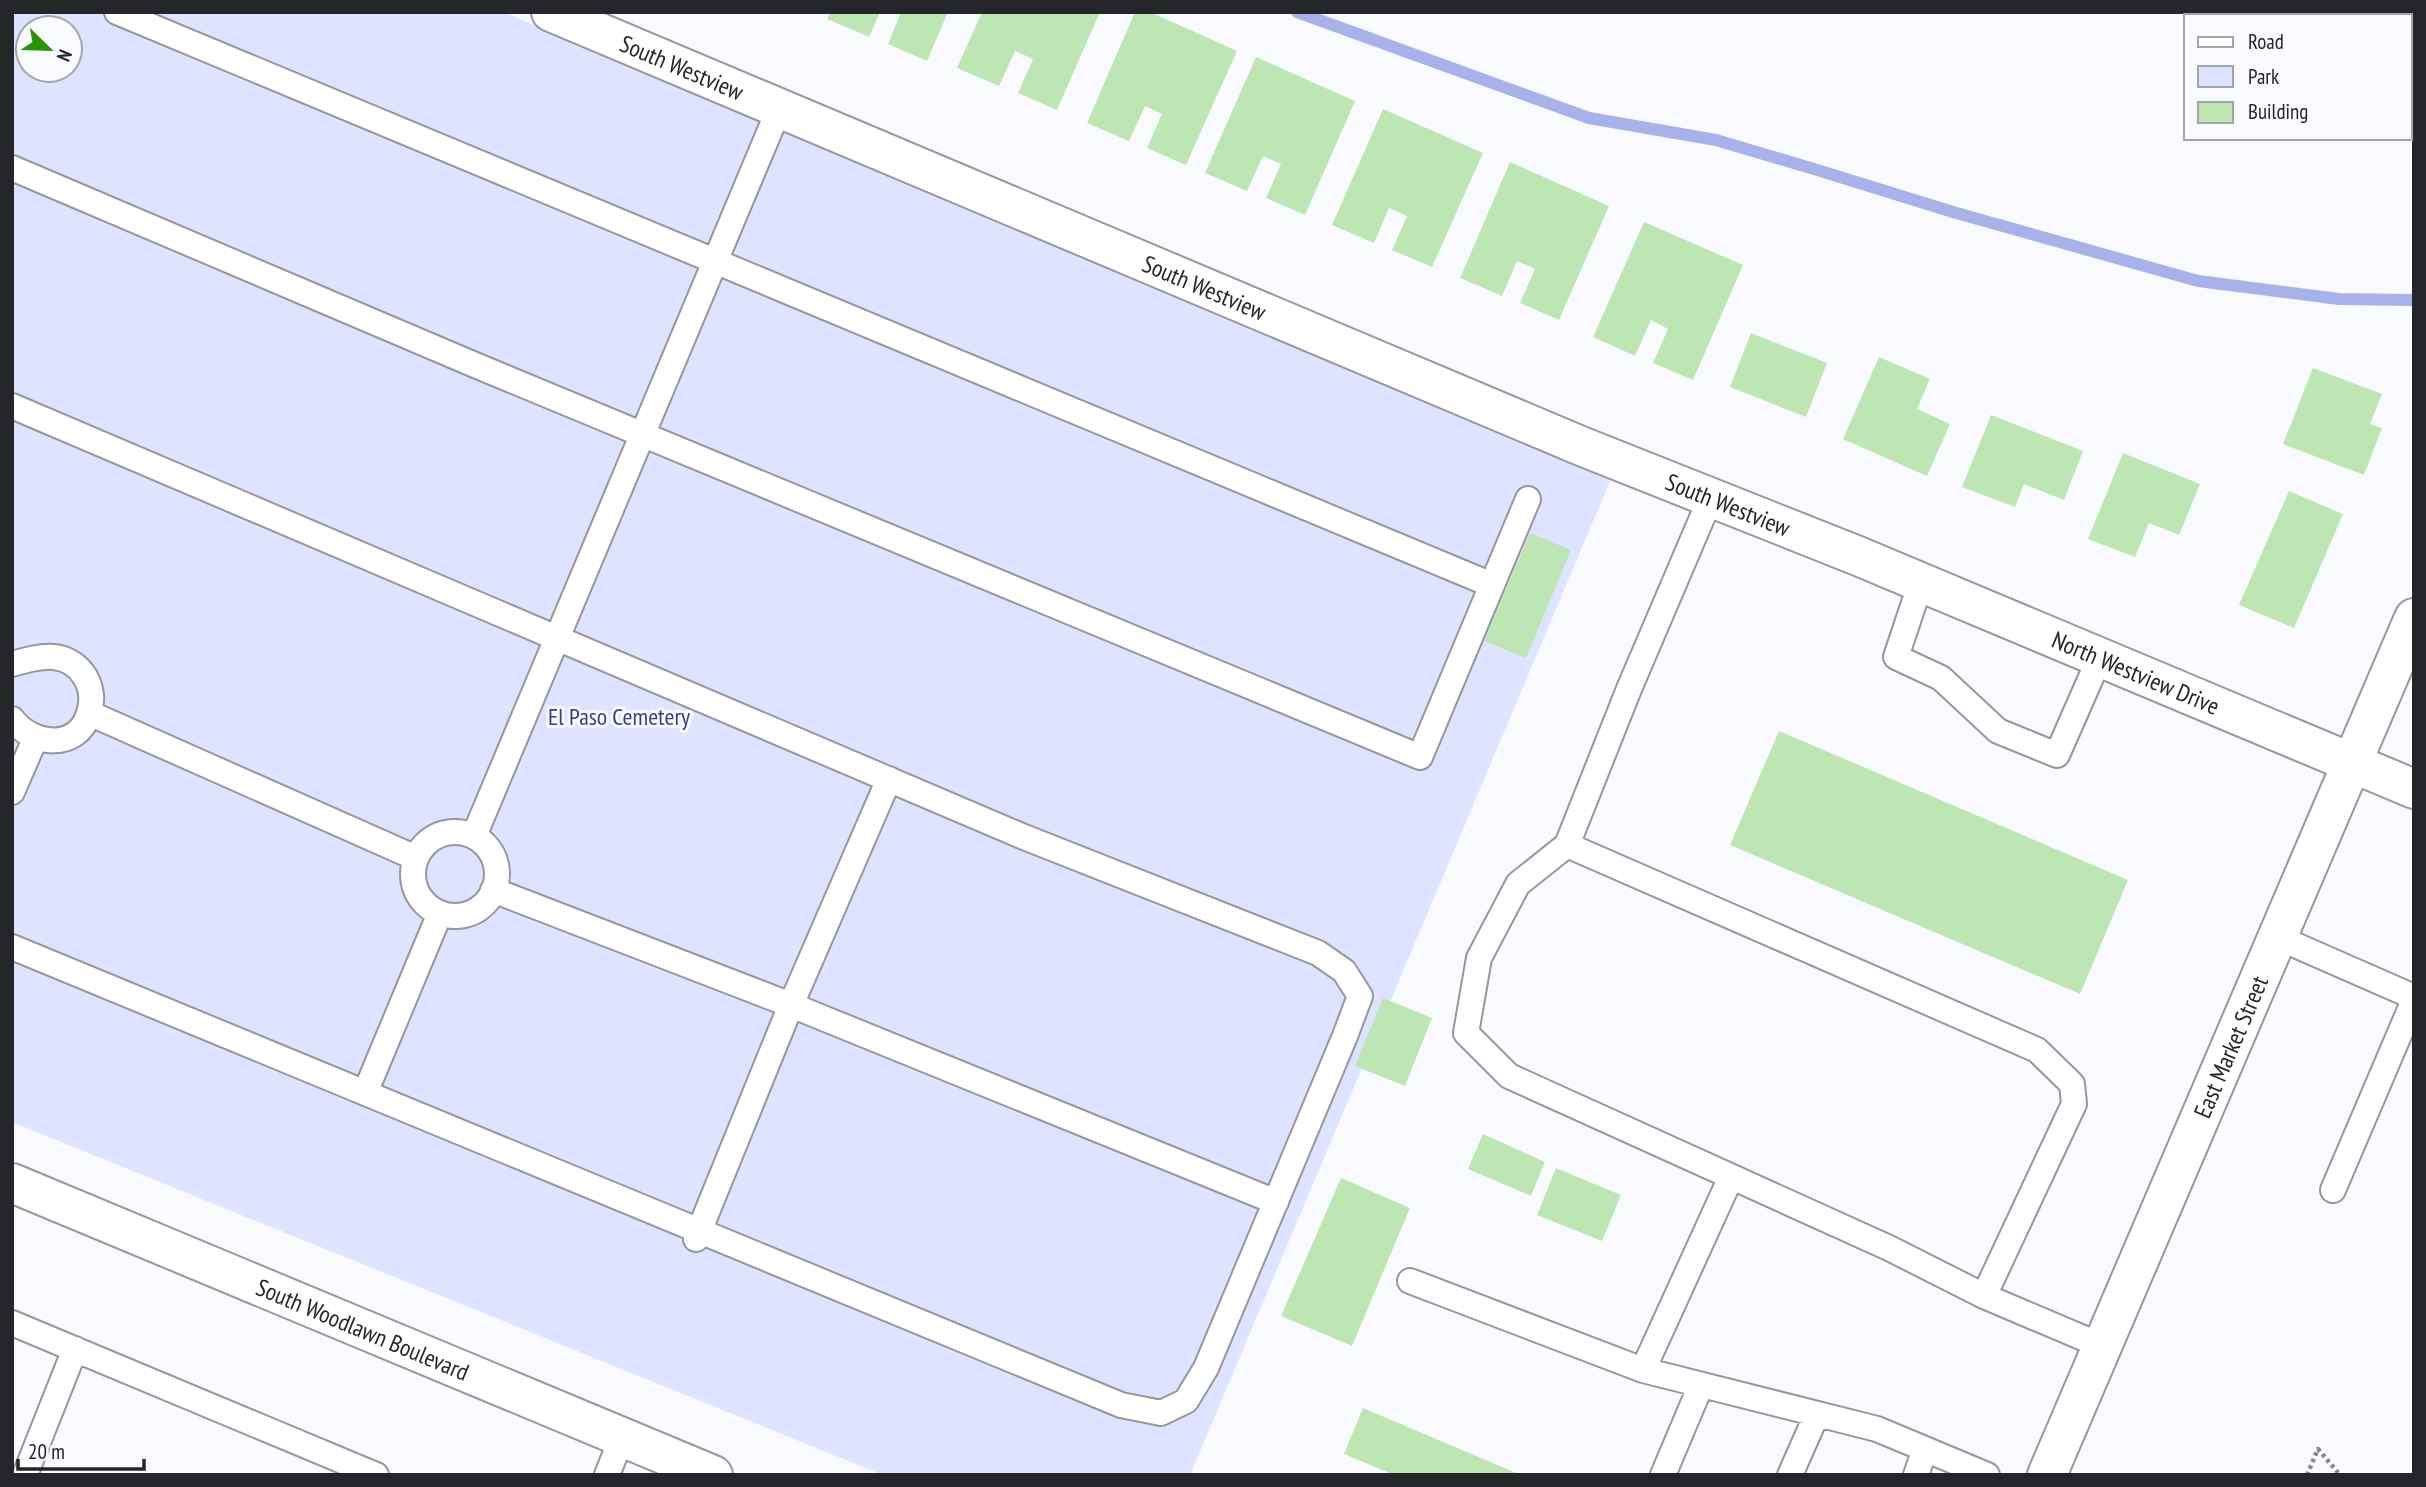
<svg xmlns="http://www.w3.org/2000/svg" width="2426" height="1487" viewBox="0 0 2426 1487" font-family="'PT Sans Narrow',sans-serif">
<style>
.green{fill:#dee3ff;fill-rule:evenodd}
.lines{fill:none;stroke-linecap:round;stroke-linejoin:round}
.stream{stroke:#a9b1e9;stroke-width:12}
.building{fill:#bde6b4}
.service-casing{stroke:#95979f;stroke-width:28}
.minor-casing{stroke:#95979f;stroke-width:42}
.tertiary-casing{stroke:#95979f;stroke-width:42}
.path{stroke:#86878a;stroke-width:4.5;stroke-dasharray:3.5 3.5;stroke-linecap:butt}
.service{stroke:#fff;stroke-width:24}
.minor{stroke:#fff;stroke-width:38}
.tertiary{stroke:#fff;stroke-width:38}
.labels{text-anchor:middle;dominant-baseline:central;stroke-width:6;stroke-linejoin:round;paint-order:stroke}
.street-label{font-size:24px;fill:#252629;stroke:#f9fafe}
.park-label{font-size:24px;fill:#3a3e81;stroke:#f9fafe}
</style>
<rect width="100%" height="100%" fill="#f9fafe"/>
<path class="green" d="M12,12H503L1611,479L1190,1475H883L12,1122ZM28,28H70V70H28Z"/>
<g class="lines">
<path class="stream" d="M1297,12L1589,118L1716,140L1814,169L1953,212L2198,281L2339,299L2414,300"/>
</g>
<path class="building" d="M830,12H880L869,37L827,19Z
M901,12H948L927,61L888,44Z
M982,12H1100L1057,110L1018,93L1033,59L1015,51L999,86L957,68Z
M1135,12H1150L1237,51L1186,165L1147,148L1162,114L1145,106L1129,141L1087,123Z
M1256,57L1355,101L1305,215L1266,198L1281,164L1263,156L1247,191L1205,173Z
M1383,109L1483,153L1432,267L1392,250L1407,216L1389,208L1374,243L1332,225Z
M1510,162L1609,206L1559,320L1520,303L1535,269L1517,261L1502,296L1460,278Z
M1644,222L1743,265L1693,380L1653,363L1668,329L1651,320L1635,356L1593,337Z
M1751,333L1827,363L1806,417L1730,387Z
M1879,357L1930,379L1917,409L1950,424L1927,476L1843,439Z
M2313,368L2382,394L2370,424L2382,428L2364,475L2283,444Z
M1991,415L2083,451L2064,500L2024,484L2015,507L1962,487Z
M2123,453L2200,484L2179,535L2149,523L2135,557L2088,539Z
M2289,491L2343,514L2294,628L2239,605Z
M1530,533L1571,550L1526,658L1484,641Z
M1779,731L2128,880L2080,994L1730,845Z
M1383,998L1432,1018L1405,1086L1355,1066Z
M1483,1134L1545,1162L1531,1196L1468,1169Z
M1556,1168L1621,1195L1602,1241L1537,1215Z
M1341,1178L1410,1208L1352,1346L1281,1316Z
M1363,1408L1521,1475H1394L1344,1454Z"/>
<g class="lines">
<g class="service-casing">
<path id="service" d="M117,12L1492,585
M12,168L475,365L1420,757L1528,499
M12,406L1024,837L1318,953L1344,971L1360,996L1345,1036L1206,1368L1186,1401L1161,1413L1121,1405L12,947
M1711,497L1629,689L1567,845L1518,884L1479,958L1466,1033L1509,1076L1889,1248L1984,1296L2102,1346
M1921,582L1896,657L1941,678L1998,731L2057,755L2100,657
M12,664C26,660 40,656 54,657C82,660 97,688 89,713C78,751 32,746 12,719
M89,713L416,858
M12,792L35,739
M413 874a42 42 0 1 1 84 0a42 42 0 1 1-84 0Z
M474,836L779,109
M1567,845L2037,1050L2072,1084L2074,1104L1984,1296
M493,890L791,1005L1276,1202
M2277,937L2414,997
M365,1093L440,913
M2333,1190L2414,1000
M696,1239L791,1005L889,779
M1410,1281L1643,1370L1731,1177
M12,1323L376,1475
M1643,1370L1877,1429L1987,1475
M25,1475L75,1349
M607,1475L622,1437
M1663,1475L1701,1385
M1790,1475L1817,1414
M1916,1475L1925,1449"/>
</g>
<g class="minor-casing">
<g id="minor">
<path id="s1" d="M551,12L1581,446L1858,556L2414,789"/>
</g>
</g>
<g class="tertiary-casing">
<g id="tertiary">
<path id="s2" d="M12,1183L713,1475"/>
<path id="s3" d="M2047,1475L2414,618"/>
</g>
</g>
<path class="path" d="M2307,1475L2318,1449L2340,1475"/>
<use href="#service" class="service"/>
<use href="#minor" class="minor"/>
<use href="#tertiary" class="tertiary"/>
</g>
<g class="labels">
<g class="street-label">
<text stroke="none"><textPath href="#s1" startOffset="142">South Westview</textPath></text>
<text stroke="none"><textPath href="#s1" startOffset="709">South Westview</textPath></text>
<text stroke="none"><textPath href="#s1" startOffset="1276">South Westview</textPath></text>
<text stroke="none"><textPath href="#s1" startOffset="1717">North Westview Drive</textPath></text>
<text stroke="none"><textPath href="#s3" startOffset="466">East Market Street</textPath></text>
<text stroke="none"><textPath href="#s2" startOffset="380">South Woodlawn Boulevard</textPath></text>
</g>
<g class="park-label">
<text x="619" y="716">El Paso Cemetery</text>
</g>
</g>
<rect width="2426" height="1487" fill="none" stroke="#252629" stroke-width="28"/>
<rect x="2184" y="14" width="228" height="126" fill="#f9fafe" stroke="#a4a5a9" stroke-width="2"/>
<rect x="2198" y="37" width="35" height="10" fill="#ffffff" stroke="#a4a5a9" stroke-width="2"/>
<text x="2248" y="49" font-size="21" fill="#252629">Road</text>
<rect x="2198" y="66" width="35" height="21" fill="#dee3ff" stroke="#a4a5a9" stroke-width="2"/>
<text x="2248" y="84" font-size="21" fill="#252629">Park</text>
<rect x="2198" y="102" width="35" height="21" fill="#bde6b4" stroke="#a4a5a9" stroke-width="2"/>
<text x="2248" y="119" font-size="21" fill="#252629">Building</text>
<g transform="translate(49 49) rotate(113)"><circle r="33" fill="#f9fafe" stroke="#a4a5a9" stroke-width="2"/>
<path d="M0-5L12 26L0 18L-12 26Z" fill="#2d900b"/>
<text y="-10" font-size="19" font-weight="bold" text-anchor="middle" fill="#252629">N</text>
</g>
<path d="M18 1459v10h126v-10" fill="none" stroke="#252629" stroke-width="3.5"/>
<text x="28" y="1459" font-size="21" fill="#252629" stroke="#f9fafe" stroke-width="5" paint-order="stroke">20 m</text>
</svg>
